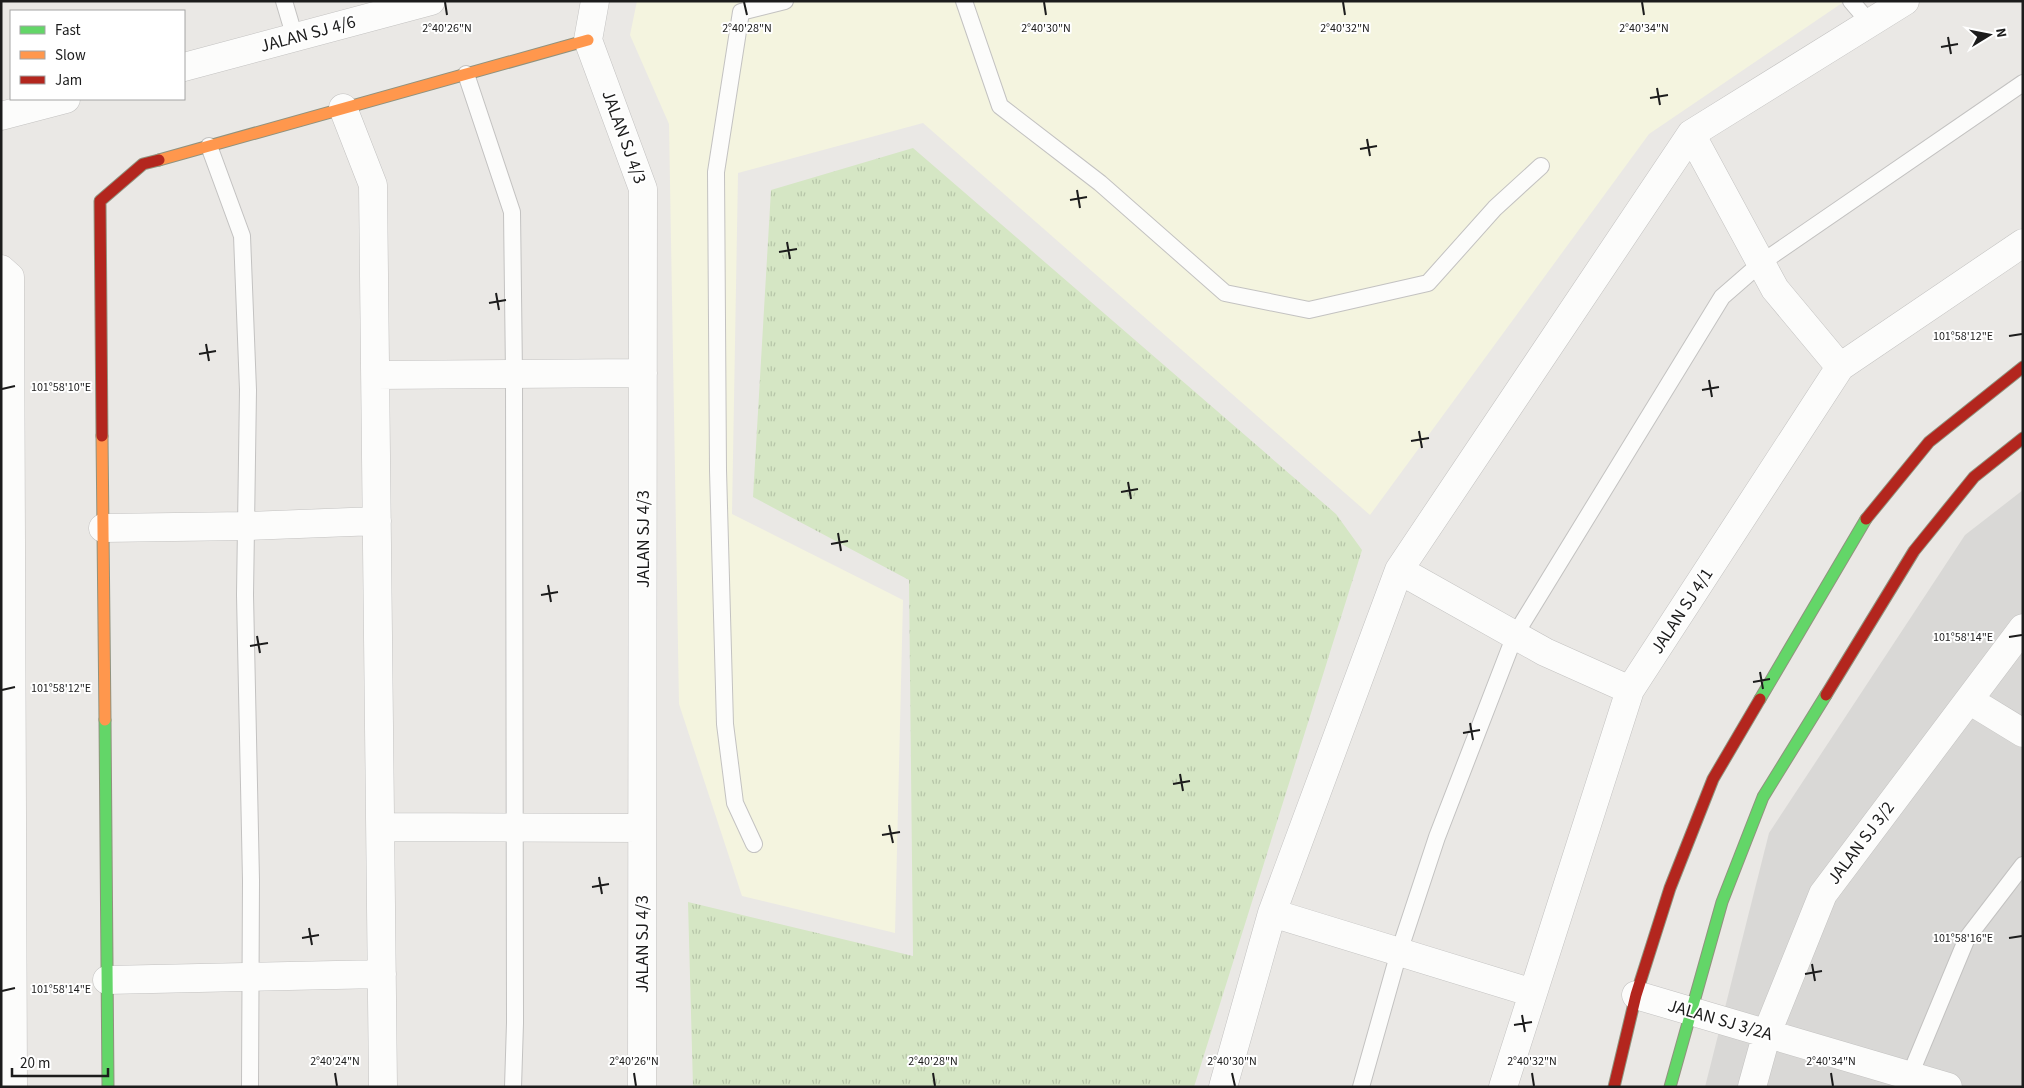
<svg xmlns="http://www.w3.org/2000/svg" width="2024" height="1088" viewBox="0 0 2024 1088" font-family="'Source Sans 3',sans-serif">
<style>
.residential{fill:#d9d8d6}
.education{fill:#f4f4df}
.grass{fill:url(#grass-tufts)}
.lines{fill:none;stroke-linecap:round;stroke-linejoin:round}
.lane-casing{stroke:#c3c2c1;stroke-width:18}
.street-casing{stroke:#c3c2c1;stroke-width:29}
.fast-casing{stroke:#90927e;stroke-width:13}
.slow-casing{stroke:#90927e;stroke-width:13}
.jam-casing{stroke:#90927e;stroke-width:13}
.lane{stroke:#fcfcfb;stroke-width:16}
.street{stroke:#fcfcfb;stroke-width:28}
.fast{stroke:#63d668;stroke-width:11}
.slow{stroke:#ff974d;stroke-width:11}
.jam{stroke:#b3261e;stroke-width:11}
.ticks{fill:none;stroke:#1c1c1c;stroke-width:2}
.labels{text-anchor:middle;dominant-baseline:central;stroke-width:4;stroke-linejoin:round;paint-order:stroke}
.street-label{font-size:18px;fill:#1c1c1c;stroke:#fff}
.ticks-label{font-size:12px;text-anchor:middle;fill:#1c1c1c;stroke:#fff;stroke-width:4;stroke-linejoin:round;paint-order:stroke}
</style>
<defs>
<pattern id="grass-tufts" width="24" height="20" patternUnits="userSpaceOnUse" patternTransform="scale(1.25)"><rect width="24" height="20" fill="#d5e6c4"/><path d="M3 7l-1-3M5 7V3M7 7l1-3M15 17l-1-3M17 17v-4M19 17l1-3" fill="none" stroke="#b6c5a8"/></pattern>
</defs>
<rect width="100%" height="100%" fill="#eae8e5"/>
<path class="residential" d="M2023,490V1087H1705L1769,833L1965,535Z"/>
<path class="education" d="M637,1H1845L1649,134L1370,515L923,123L738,173L732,514L903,600L895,933L742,896L679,704L669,124L630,35Z"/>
<path class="grass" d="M913,148L1336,514L1362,550L1194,1087H693L688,902L913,956L909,580L753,497L771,190Z"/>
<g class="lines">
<g class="lane-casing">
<path id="lane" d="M284,1L295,38
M964,1L1000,106L1100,183L1225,293L1309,310L1428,283L1495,208L1541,166
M1851,1L1869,22
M466,74L512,212L514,374L515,1023L513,1087
M209,146L242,236L248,390L245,595L251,880L250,1087
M754,844L735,803L725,724L718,470L716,172L741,12L785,1
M1910,1075L1967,938L2023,865
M1361,1087L1399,952L1437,837L1515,635L1722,297L1761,263L2023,83"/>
</g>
<g class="street-casing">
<path id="street" d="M595,1L588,40L643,189L642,1087
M184,67L431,1
M343,108L373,185L383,1087
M1,116L66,99
M1691,134L1775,289L1840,367
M1,269L10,277L13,1087
M376,375L643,373
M103,528L246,526L377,521
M1399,570L1545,652L1630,690
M1969,700L2023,733
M381,827L642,828
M1272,913L1533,993
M107,980L382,974
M1636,995L1948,1087
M1223,1087L1272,913L1399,570L1691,134L1905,1
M1503,1087L1630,690L1840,367L2023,243
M1752,1087L1767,1033L1823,894L2023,628"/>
</g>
<g class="fast-casing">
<path id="fast" d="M1760,699L1866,519
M105,720L108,1087
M1670,1087L1722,902L1763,797L1826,695"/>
</g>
<g class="slow-casing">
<path id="slow" d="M159,160L588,40
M102,436L105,720"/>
</g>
<g class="jam-casing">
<path id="jam" d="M102,436L100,201L143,164L159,160
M1866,519L1929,442L2023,367
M1826,695L1914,551L1974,477L2023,438
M1614,1087L1636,995L1670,888L1713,779L1760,699"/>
</g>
<use href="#lane" class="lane"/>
<use href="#street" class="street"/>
<use href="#fast" class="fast"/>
<use href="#slow" class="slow"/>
<use href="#jam" class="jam"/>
</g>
<path class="ticks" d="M445,2L447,15M744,2L747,15M1044,2L1046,15M1343,2L1345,15M1642,2L1644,15M1948,37L1951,54M1941,47L1958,44M1657,88L1660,105M1650,98L1668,95M1367,139L1370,156M1360,149L1377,146M1077,190L1080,208M1070,200L1087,197M787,242L790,259M779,252L797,249M496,293L499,310M489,303L506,300M2009,336L2022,334M206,344L209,361M199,354L216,351M1709,380L1712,397M2,389L15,386M1702,390L1719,387M1419,431L1422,448M1411,441L1429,438M1128,482L1131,499M1121,492L1138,489M838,533L841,551M831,544L848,541M548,585L551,602M541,595L558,592M257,636L260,653M2009,637L2022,635M250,646L268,643M1760,672L1763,689M1753,682L1770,679M2,690L15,687M1470,723L1473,740M1463,733L1480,730M1180,774L1183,791M1173,784L1190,781M889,825L893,843M882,835L900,832M599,877L602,894M592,887L609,884M309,928L312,945M302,938L319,935M2009,938L2022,936M1812,964L1815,981M1805,974L1822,971M2,991L15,988M1522,1015L1525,1032M1514,1025L1532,1022M335,1073L337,1086M634,1073L636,1086M933,1073L935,1086M1232,1073L1235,1086M1532,1073L1534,1086M1831,1073L1833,1086"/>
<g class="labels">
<g class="street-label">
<text transform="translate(308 34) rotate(-15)">JALAN SJ 4/6</text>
<text transform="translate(624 137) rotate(70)">JALAN SJ 4/3</text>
<text transform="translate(643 539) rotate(-90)">JALAN SJ 4/3</text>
<text transform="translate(1682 611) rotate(-57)">JALAN SJ 4/1</text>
<text transform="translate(1861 843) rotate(-53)">JALAN SJ 3/2</text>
<text transform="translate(642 944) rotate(-90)">JALAN SJ 4/3</text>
<text transform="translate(1720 1020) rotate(16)">JALAN SJ 3/2A</text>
</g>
</g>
<g class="ticks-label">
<text x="747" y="32">2°40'28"N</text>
<text x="447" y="32">2°40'26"N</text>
<text x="1046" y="32">2°40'30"N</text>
<text x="1345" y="32">2°40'32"N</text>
<text x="1644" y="32">2°40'34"N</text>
<text x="1963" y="340">101°58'12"E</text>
<text x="61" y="391">101°58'10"E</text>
<text x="1963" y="641">101°58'14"E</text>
<text x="61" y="692">101°58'12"E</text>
<text x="1963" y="942">101°58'16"E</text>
<text x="61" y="993">101°58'14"E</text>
<text x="335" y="1065">2°40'24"N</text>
<text x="634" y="1065">2°40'26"N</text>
<text x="933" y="1065">2°40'28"N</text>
<text x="1232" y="1065">2°40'30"N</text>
<text x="1532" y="1065">2°40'32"N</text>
<text x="1831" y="1065">2°40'34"N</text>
</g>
<rect width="2024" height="1088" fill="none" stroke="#1c1c1c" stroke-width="5"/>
<rect x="10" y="10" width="175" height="90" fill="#ffffff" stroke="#a4a4a4"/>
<rect x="20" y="26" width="25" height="8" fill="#63d668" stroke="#a4a4a4"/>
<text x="55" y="35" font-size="15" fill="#1c1c1c">Fast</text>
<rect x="20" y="51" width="25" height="8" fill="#ff974d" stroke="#a4a4a4"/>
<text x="55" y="60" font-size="15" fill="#1c1c1c">Slow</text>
<rect x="20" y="76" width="25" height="8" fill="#b3261e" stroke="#a4a4a4"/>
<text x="55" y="85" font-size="15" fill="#1c1c1c">Jam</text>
<g transform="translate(1989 35) rotate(80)" stroke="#ffffff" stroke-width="4" paint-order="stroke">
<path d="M0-4L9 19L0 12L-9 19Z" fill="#1c1c1c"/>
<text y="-8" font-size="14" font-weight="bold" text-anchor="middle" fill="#1c1c1c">N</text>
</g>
<path d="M12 1068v8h96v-8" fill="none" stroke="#1c1c1c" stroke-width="2.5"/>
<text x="20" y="1068" font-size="15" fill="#1c1c1c" stroke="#ffffff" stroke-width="4" paint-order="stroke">20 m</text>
</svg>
